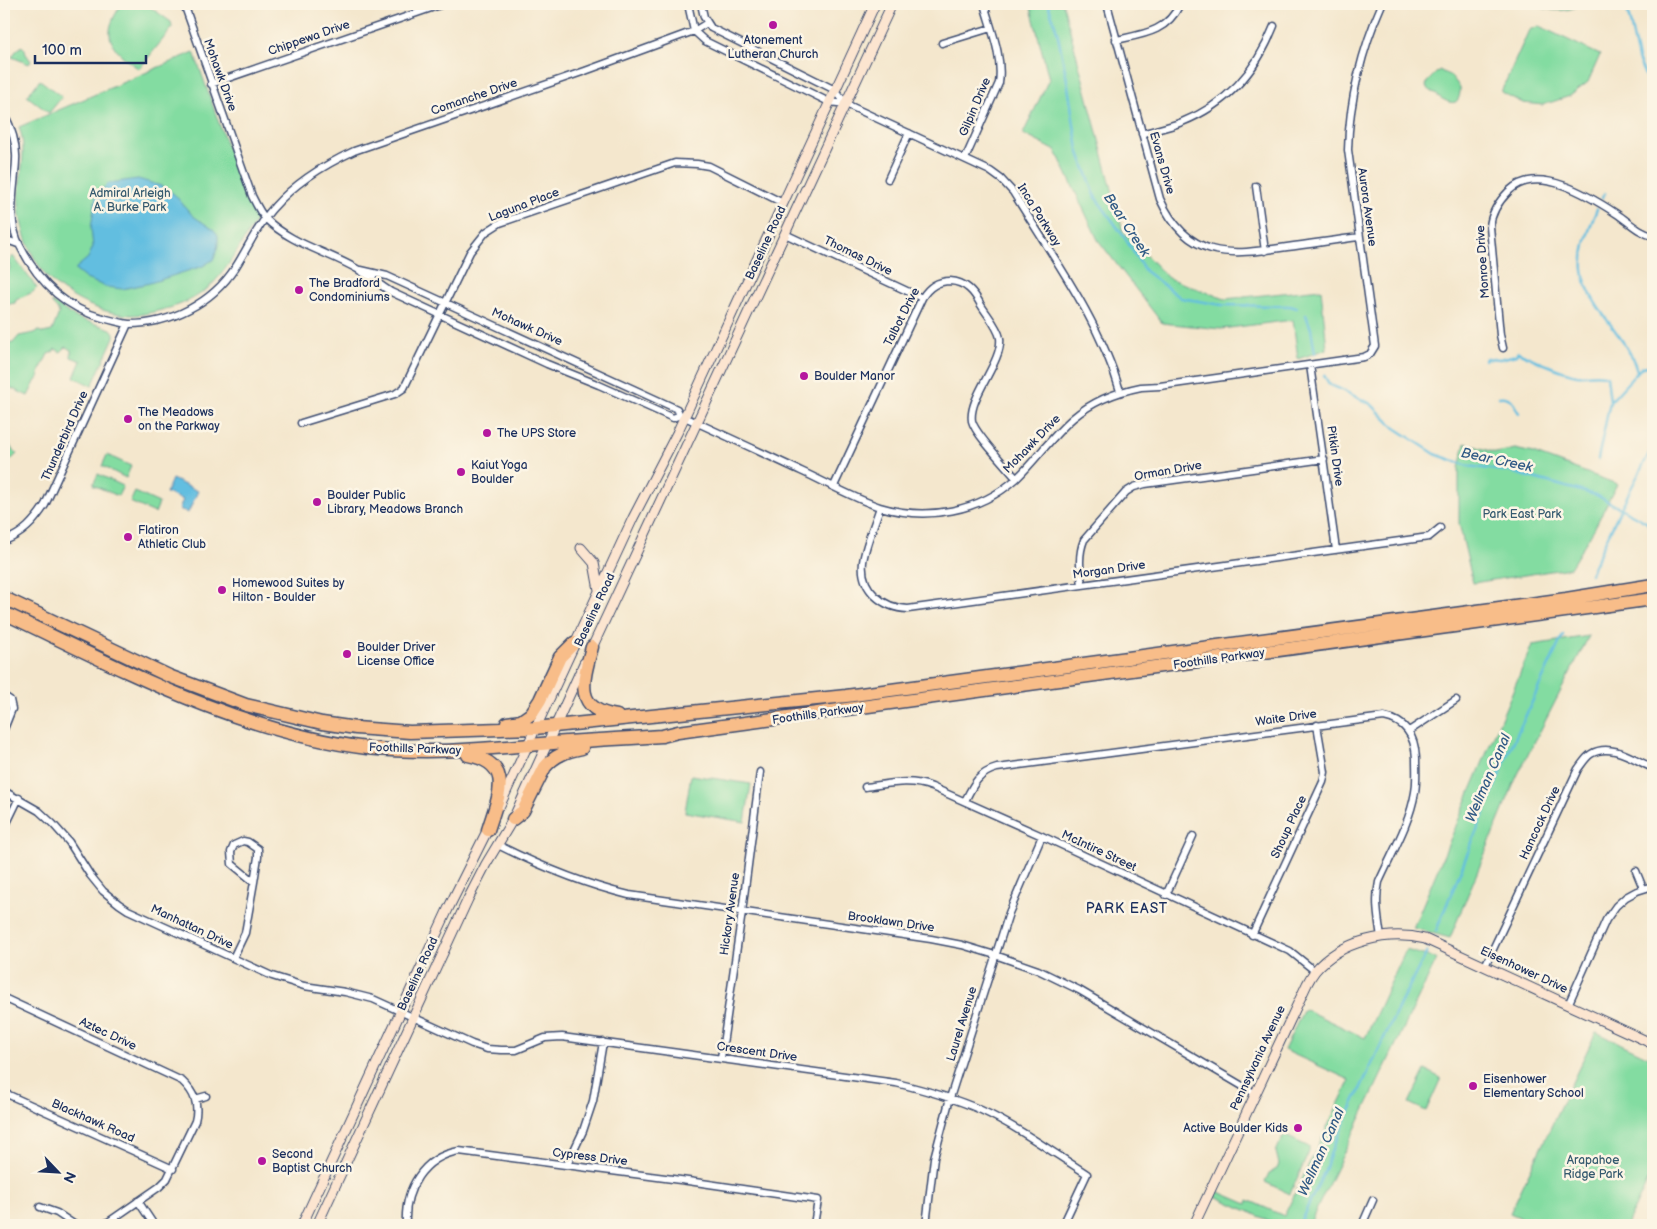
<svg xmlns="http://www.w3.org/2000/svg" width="1657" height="1229" viewBox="0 0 1657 1229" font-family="'Balsamiq Sans',sans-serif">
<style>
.green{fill:#83dca1;stroke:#4f8680}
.water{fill:#62bee0;stroke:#3e769f}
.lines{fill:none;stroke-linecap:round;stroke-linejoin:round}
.stream{stroke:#62bee0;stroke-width:2.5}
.street-casing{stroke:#3c4b6f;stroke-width:9}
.secondary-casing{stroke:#3c4b6f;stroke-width:11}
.highway-casing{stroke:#3c4b6f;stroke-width:15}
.street{stroke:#fff;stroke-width:6}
.secondary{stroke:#fce5d0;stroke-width:9}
.highway{stroke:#f8bd89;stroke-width:12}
.poi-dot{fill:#b5179e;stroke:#fcf5e5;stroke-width:2}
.labels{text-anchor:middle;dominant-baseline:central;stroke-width:5;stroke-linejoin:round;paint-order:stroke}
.street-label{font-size:12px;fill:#1b2f5e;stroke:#fcf5e5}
.poi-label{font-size:12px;fill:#1b2f5e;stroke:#fcf5e5;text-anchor:start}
.park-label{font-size:12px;fill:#355a6f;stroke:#fcf5e5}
.water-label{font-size:14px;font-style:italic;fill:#305a85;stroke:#fcf5e5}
.neighbourhood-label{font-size:14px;letter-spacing:1px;fill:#1b2f5e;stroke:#fcf5e5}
</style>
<rect width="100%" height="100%" fill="#fcf5e5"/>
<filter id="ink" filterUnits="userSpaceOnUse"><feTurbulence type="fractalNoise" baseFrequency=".02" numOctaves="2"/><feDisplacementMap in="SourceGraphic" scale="10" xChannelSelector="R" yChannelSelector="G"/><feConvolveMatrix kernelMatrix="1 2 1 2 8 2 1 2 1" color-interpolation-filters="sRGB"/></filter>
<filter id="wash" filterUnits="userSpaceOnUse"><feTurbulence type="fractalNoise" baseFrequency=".0096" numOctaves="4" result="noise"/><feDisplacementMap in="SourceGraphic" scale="20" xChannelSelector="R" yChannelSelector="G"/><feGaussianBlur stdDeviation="1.12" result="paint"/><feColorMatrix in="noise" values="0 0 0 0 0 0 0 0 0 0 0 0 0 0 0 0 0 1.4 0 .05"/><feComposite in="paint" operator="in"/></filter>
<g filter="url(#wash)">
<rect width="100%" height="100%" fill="#f4e7cd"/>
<path class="green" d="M122,4H146L171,22L172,28L139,69C111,49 99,36 122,4Z
M1030,4H1063L1123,231L1168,278L1225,299L1321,289L1327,349L1298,359L1293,320L1221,329L1162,323L1098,240L1056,151L1023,134L1049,79Z
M1531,4H1583C1563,14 1550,11 1531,4Z
M1539,26L1600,55L1588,82L1570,96L1543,105L1523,103L1501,92L1529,30Z
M22,46L25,49L26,54L31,61L29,64L12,57L16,51Z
M194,52L240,183L256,219L255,222C240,245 227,272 206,290C194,299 179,306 165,309C154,312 143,315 131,315C102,314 70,299 49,279C38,267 28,248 24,233C20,219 18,205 19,191C21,170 27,148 19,127Z
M1439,70L1451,76L1460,87C1461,117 1438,96 1426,87L1427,82Z
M40,80L62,97L49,113L27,96Z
M13,256L37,288L33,292L16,300L15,303L4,305V278L10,268L8,262Z
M52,302L77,318L111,329L114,333V337L92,386L74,377L81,361L71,357V350L66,347L61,352L55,349L53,352L48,354L40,370L38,378L35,382L28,396L11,388L4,373C13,366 8,351 5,341L13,343L19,336L34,333L39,331L43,333L52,331L59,313L57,309L52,304Z
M8,442L13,451L17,454L7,464L4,462V446Z
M1465,443L1496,453L1515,449L1533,453L1617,484L1594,529L1570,568L1473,583L1459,523V468Z
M107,455L131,466L126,478L102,466Z
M98,474L123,486L118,496L93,485Z
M135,492L159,503L155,513L130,502Z
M1589,636L1517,776L1450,938L1413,928L1532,645Z
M691,775L751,784L745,822L685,812Z
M1406,950L1437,959L1309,1225H1278L1215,1196L1217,1191L1247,1204L1248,1200L1284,1216L1350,1080L1284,1050L1304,1009L1365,1038Z
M1596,1032L1653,1059V1169L1627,1225H1537L1510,1213Z
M1425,1070L1441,1078L1426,1111L1409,1103Z
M1286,1136L1309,1147V1152L1290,1194L1265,1182L1269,1173L1277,1169L1279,1164L1276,1152L1282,1138Z"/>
<path class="water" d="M138,179L161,186L174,194L193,216L214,230L218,235V245L214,259L203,266L150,283L122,289L107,287L86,279L76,271V268L88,258L93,247L91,228L96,195L109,183Z
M172,479L198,491L188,513L179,509L183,500L166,493Z"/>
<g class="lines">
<path class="stream" d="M1048,4L1057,31L1067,80L1078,150L1096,198L1125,238L1145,271L1181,298L1222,305L1290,306L1297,308
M1626,4L1638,59L1653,94
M1602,198L1605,193
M1597,209C1576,261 1576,280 1611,325C1622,340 1632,353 1637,371
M1306,315L1311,329L1315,353
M1485,360L1486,358L1500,359L1516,355L1518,352C1536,360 1557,371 1577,375C1587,376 1598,372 1607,376L1610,402L1598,459
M1324,375L1329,384L1371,404L1395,428L1435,454L1468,466L1511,472L1596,495L1646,522L1653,529
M1499,397C1513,395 1513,405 1519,413
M1610,402L1642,367L1653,365
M1590,574L1621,508L1653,446
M1436,931L1508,754L1563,635
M1299,1225L1325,1170L1332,1149L1400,1004L1427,952"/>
</g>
</g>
<g filter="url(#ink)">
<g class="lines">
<g class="street-casing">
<path id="street" d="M184,4L252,196C256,204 260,213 266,219C291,244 329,252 359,270C370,276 379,285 391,292L547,364L599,385L673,418L680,415C720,433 760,452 801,471C825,482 855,499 880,507C927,521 979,512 1016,479C1036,460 1052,436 1073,418C1093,401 1116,392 1141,387L1160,386L1364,357L1370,354L1375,346L1348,150C1349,101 1362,49 1382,4
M688,4L694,31L705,41L829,102L846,104L990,171L1001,179L1013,192C1052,256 1099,319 1120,391
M701,4L704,17L711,28L835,90L846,104
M1107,4L1160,199C1188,260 1229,256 1287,247C1311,244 1335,240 1359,237
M1116,40C1144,34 1167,32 1180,4
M942,43L991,28
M211,84L443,4
M4,113C11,127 17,144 16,160C15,189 6,219 20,246C38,281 64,308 103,318C111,320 120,323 129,324C171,324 212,303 235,268C248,248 258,224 274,207C296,182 324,165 354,151L585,71L694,31L707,23
M1142,134C1155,130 1169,127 1182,122C1227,104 1257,70 1274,26
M965,159L999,83C1003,57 991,29 984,4
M888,179L909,133
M1256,186L1265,251
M785,234L922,298
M4,239L18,244
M361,270L387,276L677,409L680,415
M1503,348L1500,335L1490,227C1491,213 1500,200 1509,191C1538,163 1591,197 1617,214C1629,222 1639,233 1653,236
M1310,365L1336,550
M301,423L395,394L404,388L470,252L486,232L500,223L675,163L697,164L709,166L783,203
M834,486L922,298C928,288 937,281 950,281C966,282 974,292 981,305C987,315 998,327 1000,338C1003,362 968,397 972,421C975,434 1006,466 1016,478
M880,507C875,523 865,546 863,562C860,590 883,608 908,609L1429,537L1440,528
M4,541C23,534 34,522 45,505L128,324
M1082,585C1080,569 1078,555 1084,540L1126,492L1134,487L1145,484L1324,459
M4,696L10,700L12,709L4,729
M1409,731L1456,700
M865,787C889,784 909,778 932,787L1042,836L1290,951L1315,971
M4,791L39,811L53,824L69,842L90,875L103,891L119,904L128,910L272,976L304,986L345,992L373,999L472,1044L487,1049L501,1050H516L545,1038L562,1037L896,1083C925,1090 954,1098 981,1110C1018,1127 1052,1152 1087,1174L1063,1225
M965,801C973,785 978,773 997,768L1384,717C1406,721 1415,736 1416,758C1416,769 1417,781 1415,792C1410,823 1392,853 1379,882C1375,900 1378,918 1381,937
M4,829L19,798
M243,841L248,842L258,849V857L254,882L232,864L231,852L234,845Z
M498,845C540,866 583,884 629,895L931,939L962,945L995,955L1038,970L1079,990L1256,1094
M1636,871L1643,888
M1166,895L1193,836
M1252,935L1323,782L1325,772L1317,725
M233,958L245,933L254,882
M1485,966L1578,769C1582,764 1586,757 1591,754C1611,742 1635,760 1653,768
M4,998L182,1081C195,1093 199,1105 195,1121L167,1179L159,1187L104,1225
M1568,1005L1606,920L1616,906L1626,897L1637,891L1653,886
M721,1058L742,912L760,772
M4,1094L9,1095L173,1169
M195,1099L206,1096
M567,1165L583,1131L593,1101L603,1042
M138,1201L154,1225
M40,1207L57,1213L75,1225
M406,1225C404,1189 423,1157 459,1151L688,1181L818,1200L814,1225
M926,1225L934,1158L950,1098L1009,913L1042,836
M1362,1225L1373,1200"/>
</g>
<g class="secondary-casing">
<path id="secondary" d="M581,548L594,563L599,590
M590,652L892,4
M500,805L633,518L677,433L875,4
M302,1225L449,907L490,825
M317,1225L468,899L486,864L513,819L584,663
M1194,1225L1307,984C1309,980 1312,975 1315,971C1340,941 1388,930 1425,939L1653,1044"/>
</g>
<g class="highway-casing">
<path id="highway" d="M4,598L169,676L246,705L322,723L356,728L410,732L535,728L846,696L1566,599L1653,585
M4,613C120,668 237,732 367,748C422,754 476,750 530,745C574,741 618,739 662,736L678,732L1653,599
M592,647C583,680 573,710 617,716
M507,723L521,721L531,714L540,700L560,657L574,643
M468,755C516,764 498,797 488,830
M513,819L523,811L545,767C555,755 567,751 582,748"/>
</g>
<use href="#street" class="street"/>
<use href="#secondary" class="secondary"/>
<use href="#highway" class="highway"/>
</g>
</g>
<g class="poi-dot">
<circle cx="773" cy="25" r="5"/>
<circle cx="299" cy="290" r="5"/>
<circle cx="804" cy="376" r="5"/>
<circle cx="128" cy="419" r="5"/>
<circle cx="487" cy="433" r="5"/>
<circle cx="461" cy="472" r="5"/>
<circle cx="317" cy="502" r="5"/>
<circle cx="128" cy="537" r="5"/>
<circle cx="222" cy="590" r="5"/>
<circle cx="347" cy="654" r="5"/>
<circle cx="1473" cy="1086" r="5"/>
<circle cx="1298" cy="1128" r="5"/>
<circle cx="262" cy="1161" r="5"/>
</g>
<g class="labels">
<g class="street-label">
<text transform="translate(309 38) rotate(-19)">Chippewa Drive</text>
<text transform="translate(220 75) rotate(70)">Mohawk Drive</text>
<text transform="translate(474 97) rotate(-19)">Comanche Drive</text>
<text transform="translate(975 107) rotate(-67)">Gilpin Drive</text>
<text transform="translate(1162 163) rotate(74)">Evans Drive</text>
<text transform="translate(524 205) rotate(-21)">Laguna Place</text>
<text transform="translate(1367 207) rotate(82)">Aurora Avenue</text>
<text transform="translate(1039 215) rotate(58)">Inca Parkway</text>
<text transform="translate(766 243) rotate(-65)">Baseline Road</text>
<text transform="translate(858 256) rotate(26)">Thomas Drive</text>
<text transform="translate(1483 262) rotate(-94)">Monroe Drive</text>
<text transform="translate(902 317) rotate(-63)">Talbot Drive</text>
<text transform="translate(527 327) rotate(24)">Mohawk Drive</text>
<text transform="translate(65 436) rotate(-66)">Thunderbird Drive</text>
<text transform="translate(1032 444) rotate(-46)">Mohawk Drive</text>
<text transform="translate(1335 456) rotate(82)">Pitkin Drive</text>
<text transform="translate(1168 471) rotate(-10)">Orman Drive</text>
<text transform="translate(1109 570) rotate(-8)">Morgan Drive</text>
<text transform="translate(595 610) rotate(-65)">Baseline Road</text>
<text transform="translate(1219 659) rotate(-8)">Foothills Parkway</text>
<text transform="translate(818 714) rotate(-8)">Foothills Parkway</text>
<text transform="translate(1286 718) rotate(-8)">Waite Drive</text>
<text transform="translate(415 749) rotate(2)">Foothills Parkway</text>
<text transform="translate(1540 823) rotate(-65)">Hancock Drive</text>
<text transform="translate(1289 827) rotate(-65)">Shoup Place</text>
<text transform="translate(1099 851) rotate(25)">McIntire Street</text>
<text transform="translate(730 914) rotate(-82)">Hickory Avenue</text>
<text transform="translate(891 922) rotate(8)">Brooklawn Drive</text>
<text transform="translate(192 927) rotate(25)">Manhattan Drive</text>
<text transform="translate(1524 970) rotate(25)">Eisenhower Drive</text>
<text transform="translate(418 974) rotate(-65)">Baseline Road</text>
<text transform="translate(962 1024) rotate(-73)">Laurel Avenue</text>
<text transform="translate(108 1034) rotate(25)">Aztec Drive</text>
<text transform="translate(757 1052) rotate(8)">Crescent Drive</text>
<text transform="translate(1258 1058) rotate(-65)">Pennsylvania Avenue</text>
<text transform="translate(93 1121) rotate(24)">Blackhawk Road</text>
<text transform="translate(590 1157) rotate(7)">Cypress Drive</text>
</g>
<g class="poi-label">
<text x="773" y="40" text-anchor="middle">Atonement<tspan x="773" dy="14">Lutheran Church</tspan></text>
<text x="309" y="283">The Bradford<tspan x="309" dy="14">Condominiums</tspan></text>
<text x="814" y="376">Boulder Manor</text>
<text x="138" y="412">The Meadows<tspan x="138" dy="14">on the Parkway</tspan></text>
<text x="497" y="433">The UPS Store</text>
<text x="471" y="465">Kaiut Yoga<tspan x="471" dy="14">Boulder</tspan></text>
<text x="327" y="495">Boulder Public<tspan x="327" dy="14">Library, Meadows Branch</tspan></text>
<text x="138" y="530">Flatiron<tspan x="138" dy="14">Athletic Club</tspan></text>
<text x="232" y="583">Homewood Suites by<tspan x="232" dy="14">Hilton - Boulder</tspan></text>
<text x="357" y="647">Boulder Driver<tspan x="357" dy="14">License Office</tspan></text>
<text x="1483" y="1079">Eisenhower<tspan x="1483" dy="14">Elementary School</tspan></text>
<text x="1288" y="1128" text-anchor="end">Active Boulder Kids</text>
<text x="272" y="1154">Second<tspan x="272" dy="14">Baptist Church</tspan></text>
</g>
<g class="park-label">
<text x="130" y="193">Admiral Arleigh<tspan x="130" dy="14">A. Burke Park</tspan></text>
<text x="1522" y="514">Park East Park</text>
<text x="1593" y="1160">Arapahoe<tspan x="1593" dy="14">Ridge Park</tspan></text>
</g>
<g class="water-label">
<text transform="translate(1127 225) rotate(57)">Bear Creek</text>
<text transform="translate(1497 460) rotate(12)">Bear Creek</text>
<text transform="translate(1488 778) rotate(-67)">Wellman Canal</text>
<text transform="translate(1321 1152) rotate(-66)">Wellman Canal</text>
</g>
<g class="neighbourhood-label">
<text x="1127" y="908">PARK EAST</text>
</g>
</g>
<rect width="1657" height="1229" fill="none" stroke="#fcf5e5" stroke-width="20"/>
<g transform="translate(58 1172) rotate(115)" stroke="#fcf5e5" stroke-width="4" paint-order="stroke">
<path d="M0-4L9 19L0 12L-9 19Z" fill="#1b2f5e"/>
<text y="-8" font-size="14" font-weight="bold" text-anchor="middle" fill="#1b2f5e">N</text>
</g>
<path d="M35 55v8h111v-8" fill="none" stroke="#1b2f5e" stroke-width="2.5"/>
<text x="42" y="55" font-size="15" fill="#1b2f5e" stroke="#fcf5e5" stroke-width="4" paint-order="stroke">100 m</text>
</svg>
